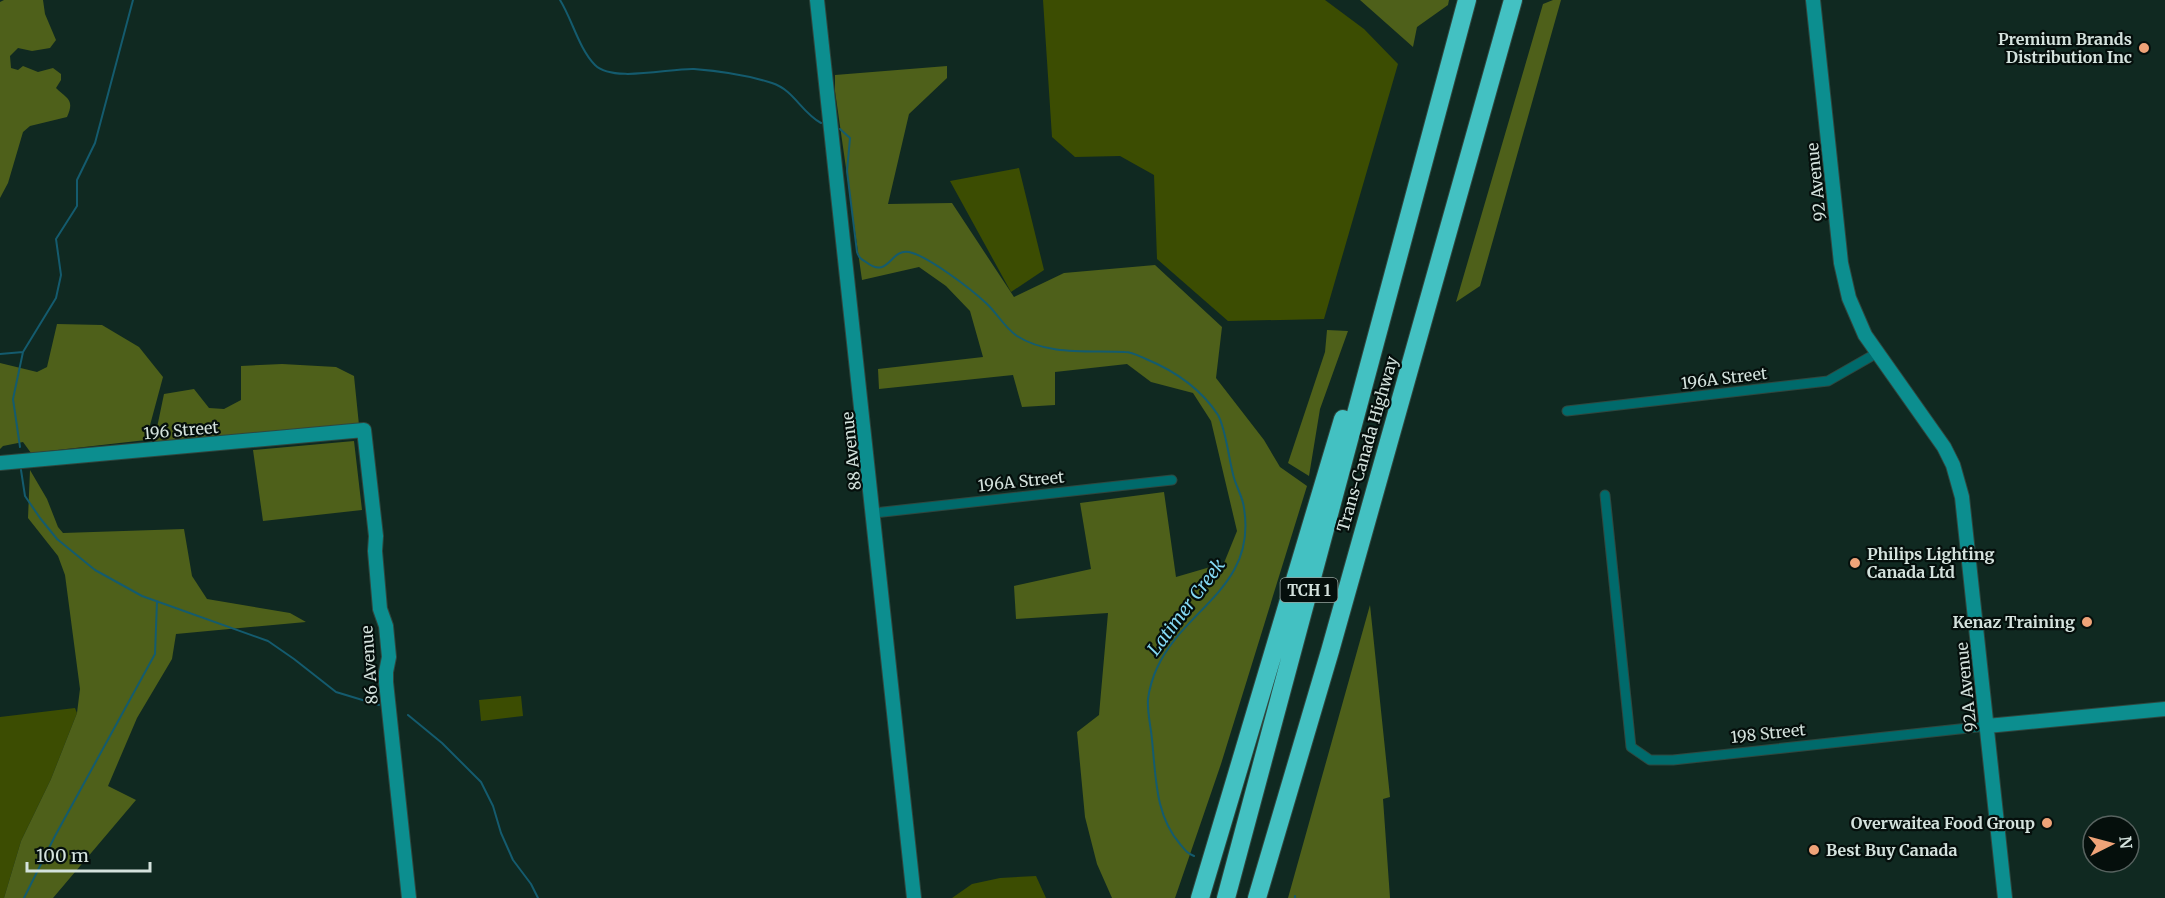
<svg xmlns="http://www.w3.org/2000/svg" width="2165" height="898" viewBox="0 0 2165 898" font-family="Merriweather,serif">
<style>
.green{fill:#3c4d02}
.forest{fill:#4e601a}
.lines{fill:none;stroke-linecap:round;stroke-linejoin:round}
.stream{stroke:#145b6e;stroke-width:2}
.street-casing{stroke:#2f473f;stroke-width:11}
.secondary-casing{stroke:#2f473f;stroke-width:16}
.highway-casing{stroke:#2f473f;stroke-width:20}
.street{stroke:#006a6b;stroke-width:9}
.secondary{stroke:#0c8e8f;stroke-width:14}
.highway{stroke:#43c1c2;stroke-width:18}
.poi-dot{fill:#efa378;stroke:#050f0c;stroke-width:2}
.labels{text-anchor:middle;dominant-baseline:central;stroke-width:4.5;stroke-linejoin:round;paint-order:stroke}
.shield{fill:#050f0c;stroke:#96a39e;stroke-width:1.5}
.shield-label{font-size:15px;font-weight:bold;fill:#d4e2dd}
.poi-label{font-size:16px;font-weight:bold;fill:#d4e2dd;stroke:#050f0c;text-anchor:end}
.street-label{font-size:16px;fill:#d4e2dd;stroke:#050f0c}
.water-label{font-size:18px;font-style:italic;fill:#85daf5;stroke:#050f0c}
</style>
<rect width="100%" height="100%" fill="#102921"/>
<path class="green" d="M1043,0H1325L1364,29L1398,64L1324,319L1228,321L1157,259L1154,175L1120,156L1075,157L1052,137Z
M1019,168L1044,270L1011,292L950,181Z
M521,696L523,716L481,721L479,700Z
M75,708L77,713L51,779L21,841L4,898H0V717Z
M1036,876L1046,898H952L972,884L1000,878Z"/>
<path class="forest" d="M4,0H43L45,14L56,40L50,48L32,51L18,48L10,56L11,68L18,70L23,66L38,72L53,68L61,74V80L56,88C67,99 75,99 67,117L30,126L23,132L8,183L0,198V2Z
M1360,0H1449L1448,5L1417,27L1413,47Z
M1553,0H1561L1480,286L1456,302L1543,4Z
M947,66V78L909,114L888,204L952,203L1014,297L1064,273L1155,265L1222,327L1216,378L1264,440L1280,467L1307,486L1221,764L1175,898H1112L1097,864L1085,817L1077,732L1099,715L1108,613L1016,619L1014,586L1091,569L1080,503L1164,492L1176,577L1224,563L1237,531L1211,421L1193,393L1151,382L1127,364L1055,372V405L1022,407L1013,375L879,389L878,369L983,357L970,311L946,286L919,267L862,280L835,91V75Z
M57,324L102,325L139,347L163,377L146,440L31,453L23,442L3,446L0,449V363L37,372L47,367Z
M1327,330L1348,331L1320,409L1309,476L1288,463L1325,352Z
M282,364L336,367L354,376L359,425L154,442L164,394L194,389L209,408L224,409L241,400V366Z
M354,441L362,510L263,521L253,450Z
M30,470L47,499L58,527L63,533L184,529L192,576L207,599L290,613L306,622L176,634L172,659L137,718L108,786L136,800L53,898H4L21,841L51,779L77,713L80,689L65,575L58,556L28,518Z
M1370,605L1390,797L1383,799L1390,898H1288Z"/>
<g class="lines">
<path class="stream" d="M560,0C572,19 579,49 595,65C613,83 670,68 694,69C720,71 747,75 772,83C794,90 801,112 821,123
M840,129L850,138L847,171L857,252C859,258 861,259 866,262C889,280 890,248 909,252C928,256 971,289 986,303C997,313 1004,327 1017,336C1048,356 1090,350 1125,352C1132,352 1139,356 1146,359C1175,371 1201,389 1218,415C1226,429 1229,461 1234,478C1237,488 1243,498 1244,508C1257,588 1183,609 1157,668C1153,676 1149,690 1148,699C1147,712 1151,727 1152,740C1156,777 1155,815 1180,844C1185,850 1187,853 1194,856
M0,354L23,352
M20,447L13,399L23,352L56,298L61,275L56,239L77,206V180L95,143L133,0
M21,470L25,496L40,518L57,539L95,570L142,596L268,641L294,659L336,692L379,705
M408,715L442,743L481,782L493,806L501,833L513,860L531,884L538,898
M24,898L55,836L155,654L157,601
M1295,898V896"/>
<g class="street-casing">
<path id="street" d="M1567,411L1828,381L1877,353
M1605,495L1631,747L1650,760H1673L1987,726
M874,513L1172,480"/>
</g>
<g class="secondary-casing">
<path id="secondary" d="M817,0L914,898
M1813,0L1841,263L1849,298L1865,335L1944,447L1953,465L1962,497L2005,898
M0,463L364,430L376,536L375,551L380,609L386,626L389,657L386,672V682L409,898
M1987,726L2165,709"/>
</g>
<g class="highway-casing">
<path id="highway" d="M1200,898L1343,419
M1226,898L1467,0
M1257,898L1330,651L1513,0"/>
</g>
<use href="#street" class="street"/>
<use href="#secondary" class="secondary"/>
<use href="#highway" class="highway"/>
</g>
<g class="poi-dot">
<circle cx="2144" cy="48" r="6"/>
<circle cx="1855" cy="563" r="6"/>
<circle cx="2087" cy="622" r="6"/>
<circle cx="2047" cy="823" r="6"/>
<circle cx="1814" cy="850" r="6"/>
</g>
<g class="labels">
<rect class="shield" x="1280.5" y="578" width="57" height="24" rx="4.5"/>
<g class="shield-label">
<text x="1309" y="590">TCH 1</text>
</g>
<g class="poi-label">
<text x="2132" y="39">Premium Brands<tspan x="2132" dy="18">Distribution Inc</tspan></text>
<text x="1867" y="554" text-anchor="start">Philips Lighting<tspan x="1867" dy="18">Canada Ltd</tspan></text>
<text x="2075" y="622">Kenaz Training</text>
<text x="2035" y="823">Overwaitea Food Group</text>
<text x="1826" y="850" text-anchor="start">Best Buy Canada</text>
</g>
<g class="street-label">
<text transform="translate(1816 182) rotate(-96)">92 Avenue</text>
<text transform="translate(1724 378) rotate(-7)">196A Street</text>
<text transform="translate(181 430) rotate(-5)">196 Street</text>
<text transform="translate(1367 444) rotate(-74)">Trans-Canada Highway</text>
<text transform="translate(851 451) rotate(-96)">88 Avenue</text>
<text transform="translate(1021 481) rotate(-6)">196A Street</text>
<text transform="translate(369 665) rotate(-94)">86 Avenue</text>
<text transform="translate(1966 687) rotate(-96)">92A Avenue</text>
<text transform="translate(1768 733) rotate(-6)">198 Street</text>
</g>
<g class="water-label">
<text transform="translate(1186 607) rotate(-53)">Latimer Creek</text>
</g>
</g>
<g transform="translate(2111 844) rotate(84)"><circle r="28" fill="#050f0c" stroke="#586360" stroke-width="1.5"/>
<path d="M0-4.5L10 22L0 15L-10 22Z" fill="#efa378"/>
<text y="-9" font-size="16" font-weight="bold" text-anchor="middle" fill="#d4e2dd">N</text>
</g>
<path d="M27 862v9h123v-9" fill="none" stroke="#d4e2dd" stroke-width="3"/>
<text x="36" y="862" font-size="18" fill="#d4e2dd" stroke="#050f0c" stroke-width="4.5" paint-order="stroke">100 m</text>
</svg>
